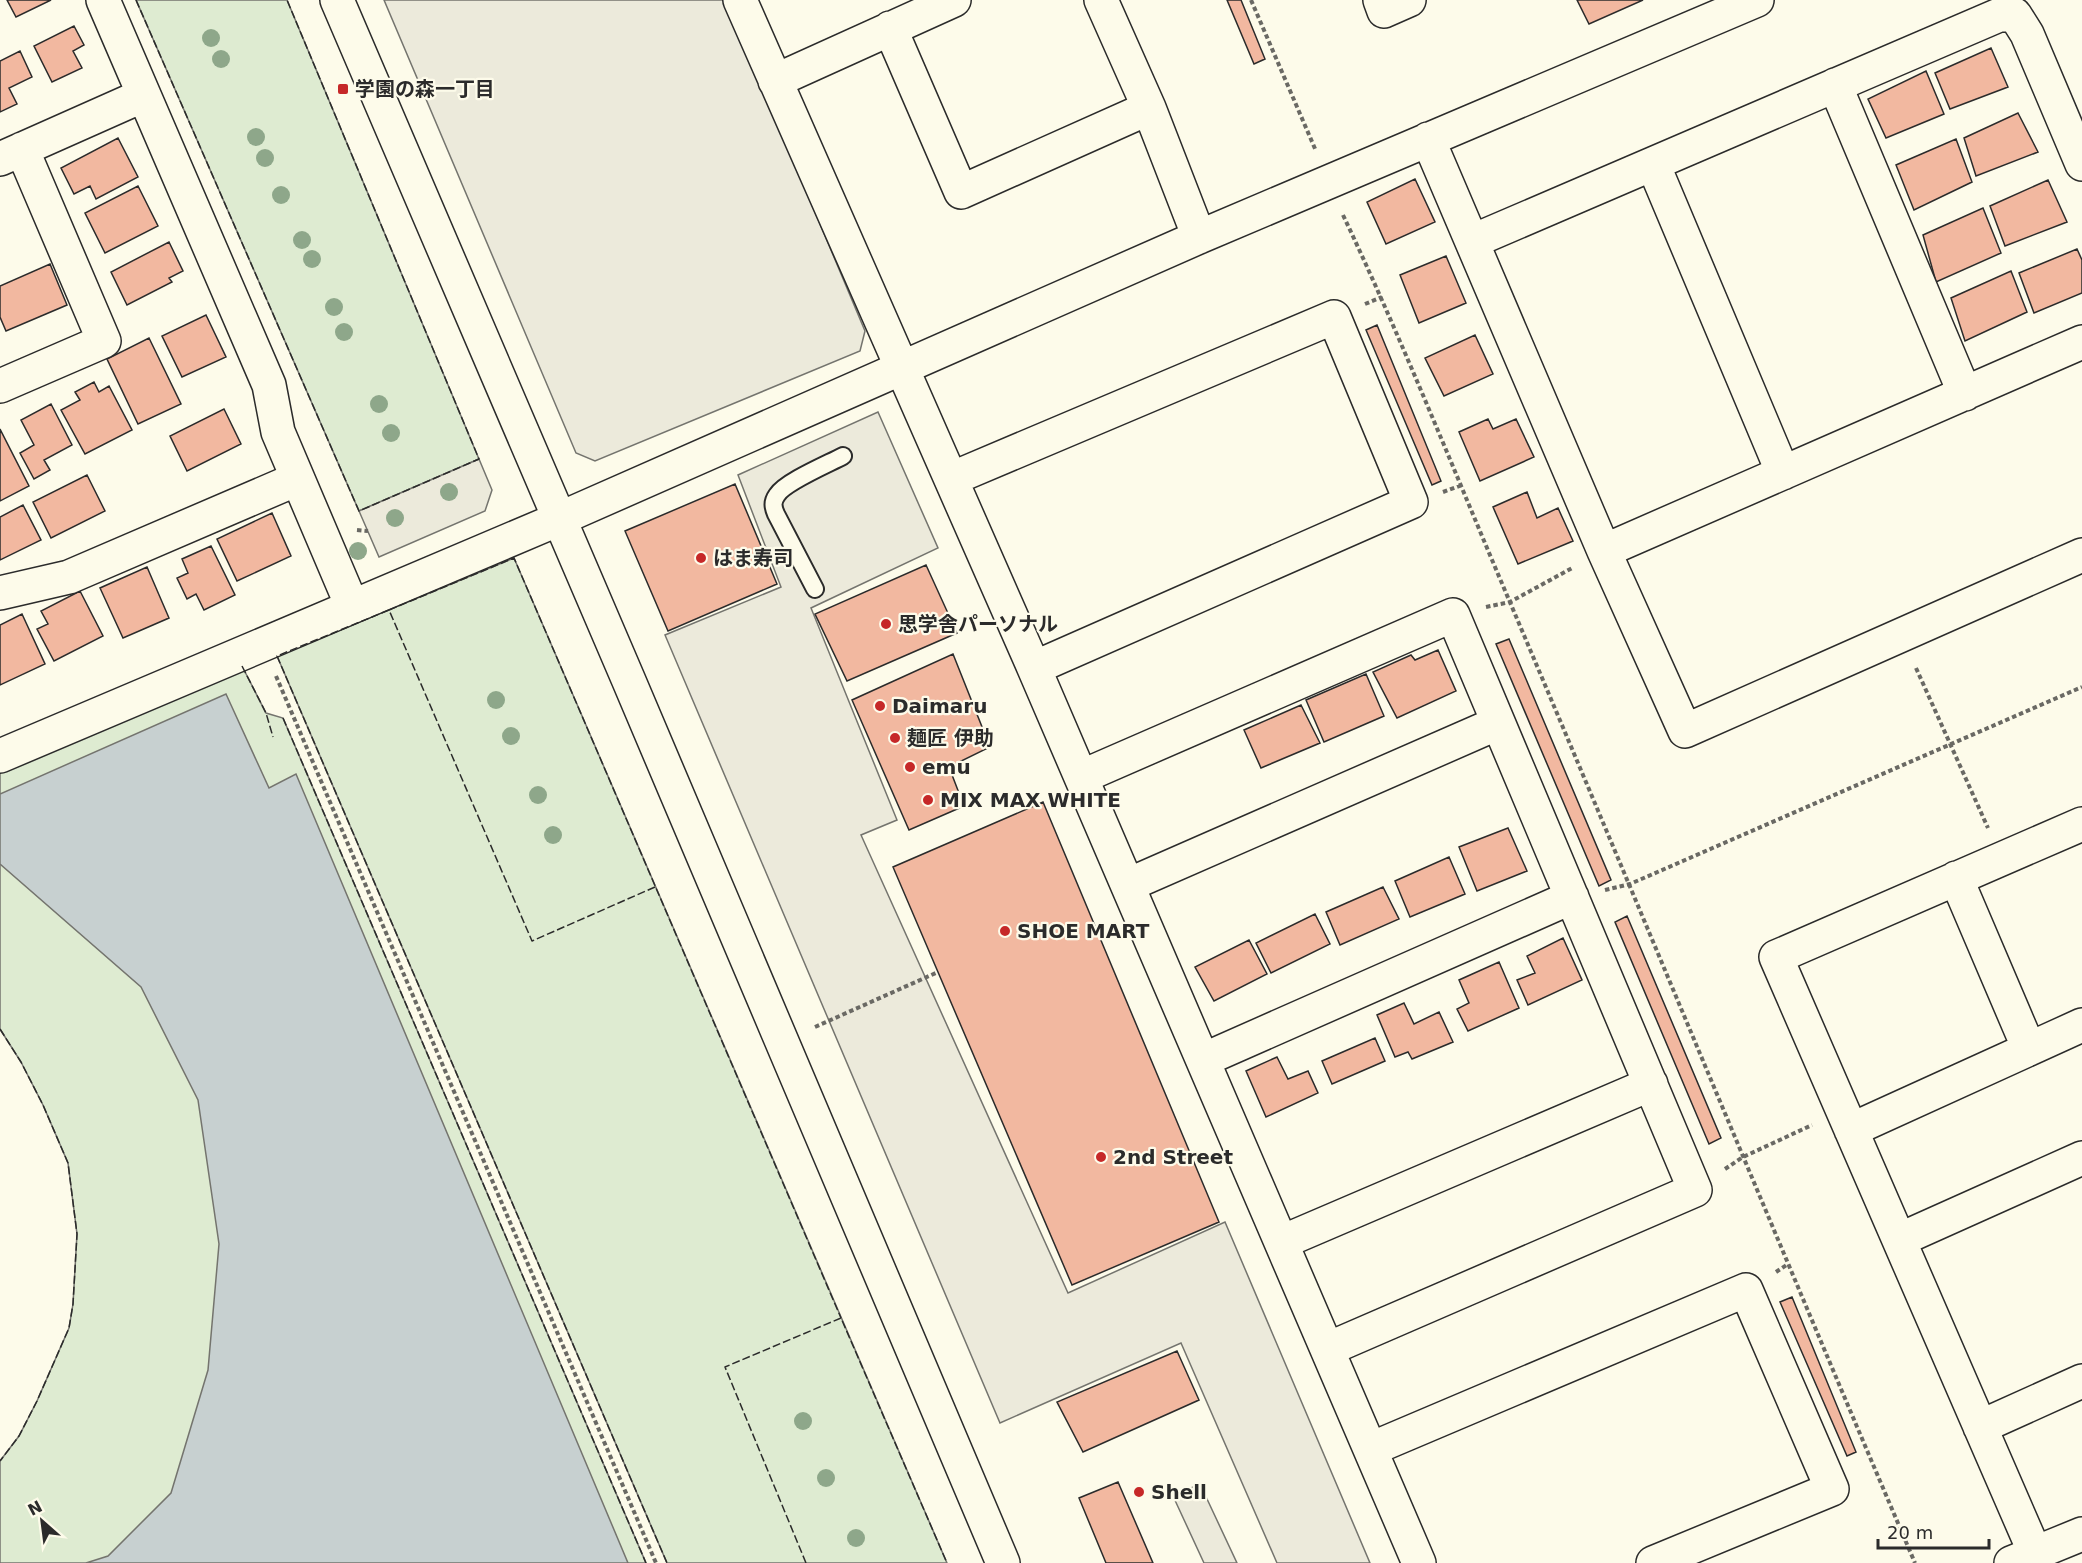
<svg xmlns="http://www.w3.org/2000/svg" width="2082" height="1563" viewBox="0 0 2082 1563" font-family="'DejaVu Sans','Noto Sans JP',sans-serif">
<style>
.green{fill:#deebd1;stroke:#74746e;stroke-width:1.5}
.parking{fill:#eceadb;stroke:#74746e;stroke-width:1.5}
.water{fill:#c7d0d0;stroke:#74746e;stroke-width:1.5}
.building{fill:#f2b8a0;stroke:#2b2b2b;stroke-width:1.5}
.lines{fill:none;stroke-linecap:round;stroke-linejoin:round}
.lane-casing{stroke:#2b2b2b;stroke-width:20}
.street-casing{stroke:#2b2b2b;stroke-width:36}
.secondary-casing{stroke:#2b2b2b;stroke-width:36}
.path{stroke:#6a6964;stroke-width:4;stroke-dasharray:4.5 3;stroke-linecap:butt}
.lane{stroke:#fdfbea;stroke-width:16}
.street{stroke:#fdfbea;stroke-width:33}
.secondary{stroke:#fdfbea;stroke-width:33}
.fence{stroke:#2b2b2b;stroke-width:1.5;stroke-dasharray:8 3;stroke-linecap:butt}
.tree{fill:#8ea78a}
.poi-dot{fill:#c62828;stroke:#fdfbea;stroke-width:2}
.labels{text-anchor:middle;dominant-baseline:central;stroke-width:4.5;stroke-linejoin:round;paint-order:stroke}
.poi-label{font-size:20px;font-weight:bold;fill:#2b2b2b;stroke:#fdfbea;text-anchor:start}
</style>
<rect width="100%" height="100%" fill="#fdfbea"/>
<path class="green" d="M136,0H287L479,459L359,511Z
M514,558L947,1563H667L277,656Z
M242,666L266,713L283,718L646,1563H0V1461L19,1436L37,1401L69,1328L73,1304L77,1234L68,1163L43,1105L21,1062L0,1029V768Z"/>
<path class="parking" d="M384,0H726L865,331L860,351L595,461L576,453Z
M878,412L938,548L811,608L897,820L861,835L1068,1293L1225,1222L1370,1563H1277L1181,1343L1000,1423L665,635L781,587L738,475Z
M479,459L492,490L485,511L379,557L359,511Z
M1200,1484L1237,1563H1204L1173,1496Z"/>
<path class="water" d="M226,694L269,788L296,774L628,1563H86L108,1556L171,1493L208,1370L219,1244L198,1100L141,987L0,864V794Z"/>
<path class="building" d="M7,0H51L16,17Z
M1227,0H1241L1265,59L1254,64Z
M1577,0H1643L1589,24Z
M74,26L84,45L73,51L82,68L52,82L34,46Z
M1991,48L2008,87L1950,109L1935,73Z
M20,51L32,77L9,88L17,104L0,112V61Z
M1926,71L1944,114L1886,138L1868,99Z
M2018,113L2038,152L1976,176L1964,138Z
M118,138L138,177L96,199L90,186L74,194L61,168Z
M1956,139L1972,182L1914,210L1896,165Z
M1415,179L1435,222L1386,244L1367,202Z
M2048,180L2067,222L2005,246L1990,206Z
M138,186L158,226L105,253L85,213Z
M1983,208L2001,253L1936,282L1923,235Z
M169,242L183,271L169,278L172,282L127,305L111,272Z
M2077,249L2082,260V293L2034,313L2019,273Z
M1446,256L1466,303L1419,323L1400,275Z
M50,264L67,305L6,331L0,317V286Z
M2011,271L2027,312L1965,341L1951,298Z
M206,315L226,357L182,377L162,336Z
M1377,325L1441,481L1432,485L1366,330Z
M1475,335L1493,374L1444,396L1425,358Z
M149,338L181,404L138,424L107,359Z
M94,382L99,392L109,386L132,430L85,454L61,410L80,400L75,392Z
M51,404L72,445L44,460L50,470L34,479L20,453L34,445L21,420Z
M224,409L241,444L187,471L170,436Z
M1488,419L1493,429L1516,419L1534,457L1480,481L1459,432Z
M0,429L29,486L0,501Z
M87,475L105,511L51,538L33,502Z
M735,484L777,584L668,631L625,531Z
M1527,492L1537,518L1558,508L1573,541L1518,564L1493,507Z
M23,505L41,540L0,560V517Z
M272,513L291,556L237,581L217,539Z
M211,546L235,595L204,610L196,594L187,599L177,578L188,573L182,559Z
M926,565L957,633L847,681L815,614Z
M147,567L169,618L123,638L100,588Z
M80,591L103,636L54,661L37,629L48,624L41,611Z
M22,614L45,664L0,685V625Z
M1509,639L1611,880L1599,886L1496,644Z
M1438,650L1456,691L1397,718L1373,672L1411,655L1415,660Z
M953,654L990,747L949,767L964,806L909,830L852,700Z
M1366,674L1384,716L1324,742L1306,700Z
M1301,705L1320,743L1261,768L1244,730Z
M1043,802L1219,1222L1072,1285L893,867Z
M1508,828L1527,871L1477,891L1459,847Z
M1449,857L1465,894L1410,917L1395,881Z
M1383,887L1399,919L1340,945L1326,912Z
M1315,914L1330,944L1271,973L1256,943Z
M1627,916L1721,1138L1709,1144L1615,922Z
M1563,938L1582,980L1528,1005L1517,980L1535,973L1527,956Z
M1249,940L1267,974L1214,1001L1195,967Z
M1499,962L1519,1008L1468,1031L1457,1009L1469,1003L1459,980Z
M1404,1003L1414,1024L1439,1012L1453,1042L1412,1059L1408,1052L1395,1057L1377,1015Z
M1375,1038L1385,1061L1332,1084L1322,1061Z
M1277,1057L1288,1079L1308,1071L1318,1093L1266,1117L1246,1071Z
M1792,1297L1856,1452L1847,1456L1780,1302Z
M1177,1351L1199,1400L1083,1452L1057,1402Z
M1118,1482L1153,1563H1106L1079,1498Z"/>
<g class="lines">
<g class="lane-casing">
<path id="lane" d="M815,589L776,514C773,507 772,502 777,495C785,482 828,464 843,456"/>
</g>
<g class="street-casing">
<path id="street" d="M103,0L269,385L278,432L352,606
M740,0L1034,668L1419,1563
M1101,0L1149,108L1199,237
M1380,0L1384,11L1409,0
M890,28L961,192L1149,108
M775,81L954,0
M1835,85L1965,394
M1428,139L1604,551L1685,731L2082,555
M0,159L144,95
M1653,164L1783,473
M1473,241L1999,15H2015L2027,34L2082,164
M0,386L104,341L22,149
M951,479L1334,317L1411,502L1034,668
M1604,551L2082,342
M0,593L69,577L297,479
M0,756L559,519L1199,237L1757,0
M1081,777L1453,615L1695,1190L1328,1349
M1956,878L2029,1049
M1128,885L1498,723
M1203,1060L1572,897
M1851,1130L2082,1025
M1899,1240L2082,1158
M1282,1242L1651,1084
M1980,1427L2082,1381
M1371,1449L1746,1290L1832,1489L1653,1563
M2035,1553L1776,957L2082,824"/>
</g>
<g class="secondary-casing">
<path id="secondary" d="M337,0L629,681L1003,1563
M2011,1563L2082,1534"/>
</g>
<path class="path" d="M1251,0L1316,151
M1343,215C1404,344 1456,476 1512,607C1647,925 1779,1245 1915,1563
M1365,304L1382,297
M1443,492L1462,485
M357,530L368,531
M1486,607L1510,602L1574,567
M1916,668L1988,828
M276,676L656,1563
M1605,890L1630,884L2082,687
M815,1027L938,972
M1725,1169L1743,1157L1812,1125
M1776,1272L1788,1264"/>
<use href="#lane" class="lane"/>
<use href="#street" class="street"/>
<use href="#secondary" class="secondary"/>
<path class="fence" d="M136,0L359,511L479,459L287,0
M389,610L277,656L667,1563
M242,666L266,713L273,737
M283,718L646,1563
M655,887L532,941L389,610L514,558L841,1318
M0,1029L21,1062L43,1105L68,1163L77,1234L73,1304L69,1328L37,1401L19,1436L0,1461
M806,1563L725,1367L841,1318L947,1563"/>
</g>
<g class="tree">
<circle cx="211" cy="38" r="9"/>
<circle cx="221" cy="59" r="9"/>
<circle cx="256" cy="137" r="9"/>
<circle cx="265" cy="158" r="9"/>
<circle cx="281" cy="195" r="9"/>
<circle cx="302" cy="240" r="9"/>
<circle cx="312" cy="259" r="9"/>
<circle cx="334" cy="307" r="9"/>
<circle cx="344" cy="332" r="9"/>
<circle cx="379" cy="404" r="9"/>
<circle cx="391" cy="433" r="9"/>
<circle cx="449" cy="492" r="9"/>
<circle cx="395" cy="518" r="9"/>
<circle cx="358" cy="551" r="9"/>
<circle cx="496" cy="700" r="9"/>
<circle cx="511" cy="736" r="9"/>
<circle cx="538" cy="795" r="9"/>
<circle cx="553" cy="835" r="9"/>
<circle cx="803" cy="1421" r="9"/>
<circle cx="826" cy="1478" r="9"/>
<circle cx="856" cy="1538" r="9"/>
</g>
<g class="poi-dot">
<rect x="337" y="83" width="12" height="12" rx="3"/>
<circle cx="701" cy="558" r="6"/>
<circle cx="886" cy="624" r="6"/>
<circle cx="880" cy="706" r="6"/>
<circle cx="895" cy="738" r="6"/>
<circle cx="910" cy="767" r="6"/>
<circle cx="928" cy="800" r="6"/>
<circle cx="1005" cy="931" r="6"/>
<circle cx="1101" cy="1157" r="6"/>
<circle cx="1139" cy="1492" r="6"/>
</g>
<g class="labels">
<g class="poi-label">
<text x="355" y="89">学園の森一丁目</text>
<text x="713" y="558">はま寿司</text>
<text x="898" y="624">思学舎パーソナル</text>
<text x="892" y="706">Daimaru</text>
<text x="907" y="738">麺匠 伊助</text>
<text x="922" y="767">emu</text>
<text x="940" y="800">MIX MAX WHITE</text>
<text x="1017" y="931">SHOE MART</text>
<text x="1113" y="1157">2nd Street</text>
<text x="1151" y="1492">Shell</text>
</g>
</g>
<g transform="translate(42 1521) rotate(332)" stroke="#fdfbea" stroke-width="4.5" paint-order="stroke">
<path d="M0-4.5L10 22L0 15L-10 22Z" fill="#2b2b2b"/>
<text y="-9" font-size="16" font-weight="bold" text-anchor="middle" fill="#2b2b2b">N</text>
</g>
<path d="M1878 1539v9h111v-9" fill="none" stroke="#2b2b2b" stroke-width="3"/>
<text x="1887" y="1539" font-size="18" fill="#2b2b2b" stroke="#fdfbea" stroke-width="4.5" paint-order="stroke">20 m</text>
</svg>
